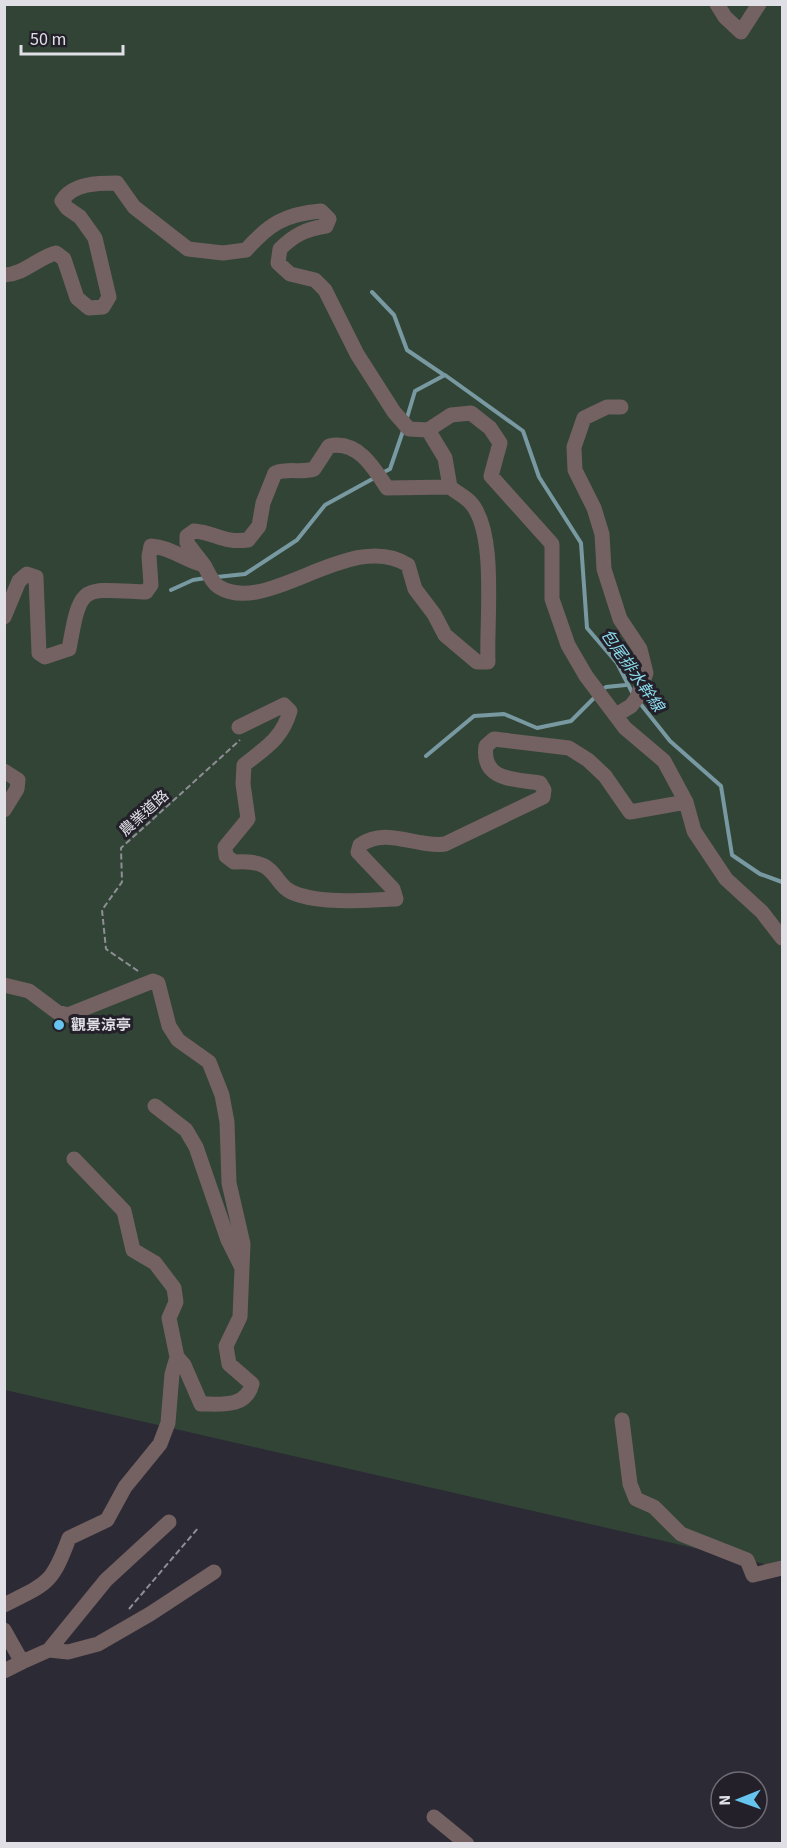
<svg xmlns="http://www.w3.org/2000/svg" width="787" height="1848" font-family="'Source Sans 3','Noto Sans TC',sans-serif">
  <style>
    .green { fill: #314436 }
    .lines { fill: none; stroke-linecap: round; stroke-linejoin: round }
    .stream { stroke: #7899a1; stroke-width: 4 }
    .path { stroke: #8f8e96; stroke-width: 2; stroke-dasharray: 6 3; stroke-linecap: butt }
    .minor { stroke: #746161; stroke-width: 15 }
    .poi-dot { fill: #66c4ef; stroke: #23202a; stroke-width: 2 }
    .labels { text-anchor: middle; stroke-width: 6; stroke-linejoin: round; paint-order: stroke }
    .street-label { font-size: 15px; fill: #e0dfe6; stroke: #23202a }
    .poi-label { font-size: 15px; font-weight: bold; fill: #e0dfe6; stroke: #23202a; text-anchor: start }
    .water-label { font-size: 16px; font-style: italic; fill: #8cdded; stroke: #23202a }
  </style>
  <rect width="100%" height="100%" fill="#2c2a34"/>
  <path class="green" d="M 5,5 L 782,5 L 782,1568 L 5,1390 Z"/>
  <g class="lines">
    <path class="stream" d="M 372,292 L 394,315 L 407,350 L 444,375
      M 406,421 L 415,391 L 445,375 L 523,431 L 539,477 L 581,543 L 587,628 L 617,663 L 633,694
      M 382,473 L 390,469 L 403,431
      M 217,577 L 245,574 L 297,540 L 325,505 L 376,477
      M 171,590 L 193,580 L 206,578
      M 601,691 L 606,687 L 626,685
      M 639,702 L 670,741 L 721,786 L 732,855 L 760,874 L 782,882
      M 426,756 L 474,716 L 504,714 L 537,728 L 571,721 L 596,696"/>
    <path class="path" d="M 138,971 L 106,949 L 102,910 L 122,882 L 121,848 L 240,740
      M 129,1609 L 199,1527"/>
    <path class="minor" d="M 717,4 L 725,17 L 741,32 L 759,4
      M 4,275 C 25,274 37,258 56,253 L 64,259 L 77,298 L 89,308 L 103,307 L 109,297 L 95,238 L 80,217 L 67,208 L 62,201 C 72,183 99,183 117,183 L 134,207 L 188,249 L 223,253 L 246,250 C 269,224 285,214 321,211 L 329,219 L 326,226 C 306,229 294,235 280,249 L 278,263 L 290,274 L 315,280 L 325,290 L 357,354 L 394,412 L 409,429 L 428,430 L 451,415 L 471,413 L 490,428 L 500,443 L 491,476 L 552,544 L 552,599 L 568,645 L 586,676 L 625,728 L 664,761 L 686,802 L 694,831 L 726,879 L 762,912 L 782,938
      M 204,565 C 208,572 212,583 219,587 C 268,617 351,528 408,565 L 415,589 L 434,614 L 445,635 L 477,662 L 488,662 C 486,622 498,529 469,501 C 464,496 456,492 450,487 L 445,458 L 428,430
      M 4,617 L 19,581 L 27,574 L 36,577 L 39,653 L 45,657 L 69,649 C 81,583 80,589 146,592 L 151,585 L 149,556 L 151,546 C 171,547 185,561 204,565 L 187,543 L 187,536 L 194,531 C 217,533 222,543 248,540 L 259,526 L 263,503 L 275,473 C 289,468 301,473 314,469 L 329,446 C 357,440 373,466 387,488 L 450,487
      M 616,715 L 631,706 L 637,698 L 646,673 L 640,649 L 620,619 L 604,569 L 602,534 L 594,508 L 575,470 L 574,447 L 584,418 L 607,407 L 621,407
      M 239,727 L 284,705 L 290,711 C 282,739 265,748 244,765 L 243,784 L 248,819 L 225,847 L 226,856 L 234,862 C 283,858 269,887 299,895 C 329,904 365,900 396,899 L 393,889 L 358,852 L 360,845 C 386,826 416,848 445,844 L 543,797 L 544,790 L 540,783 C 515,779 481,781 486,746 L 494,739 L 569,748 L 588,760 L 605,776 L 630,812 L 686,802
      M 4,771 L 18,780 L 17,789 L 4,810
      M 4,985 L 29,991 L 57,1012 L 68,1015 L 153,981 L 158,983 L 169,1026 L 178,1040 L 209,1062 L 222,1095 L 227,1122 L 229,1183 L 243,1244 L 240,1317 L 226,1346 L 229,1364 L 252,1384 C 246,1408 221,1404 201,1404 L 184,1365 L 177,1357 L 172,1374 L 168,1423 L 160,1444 L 125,1487 L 107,1520 L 69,1538 C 52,1584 48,1583 4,1605
      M 155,1106 L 186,1130 L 196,1147 L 228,1240 L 241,1266
      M 74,1159 L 124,1211 L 133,1250 L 155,1263 L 174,1288 L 176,1302 L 169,1318 L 177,1357
      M 622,1420 L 630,1484 L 636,1499 L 654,1507 L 681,1534 L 747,1560 L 753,1575 L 782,1568
      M 4,1630 L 22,1662 L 4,1671
      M 49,1650 L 106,1580 L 169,1522
      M 22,1662 L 49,1650 L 68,1652 L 98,1644 L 150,1614 L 214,1572
      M 434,1817 L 467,1844"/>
  </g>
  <circle class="poi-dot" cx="59" cy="1025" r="6"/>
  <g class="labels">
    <g class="street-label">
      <text transform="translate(144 813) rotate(-42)" y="5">農業道路</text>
    </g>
    <g class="poi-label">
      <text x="71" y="1030">觀景涼亭</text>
    </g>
    <g class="water-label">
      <text transform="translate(633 670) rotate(55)" y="6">包尾排水幹線</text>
    </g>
  </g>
  <rect width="787" height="1848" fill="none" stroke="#e0dfe6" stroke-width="12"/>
  <g transform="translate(739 1800) rotate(269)"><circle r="28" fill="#23202a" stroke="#6f6c75" stroke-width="1.5"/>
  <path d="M0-4.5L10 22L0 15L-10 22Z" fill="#66c4ef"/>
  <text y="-9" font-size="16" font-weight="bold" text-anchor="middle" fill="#e0dfe6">N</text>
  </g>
  <path d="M21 45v9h102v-9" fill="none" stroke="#e0dfe6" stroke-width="3"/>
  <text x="30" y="45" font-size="18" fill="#e0dfe6" stroke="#23202a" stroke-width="4.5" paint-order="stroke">50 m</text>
</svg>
